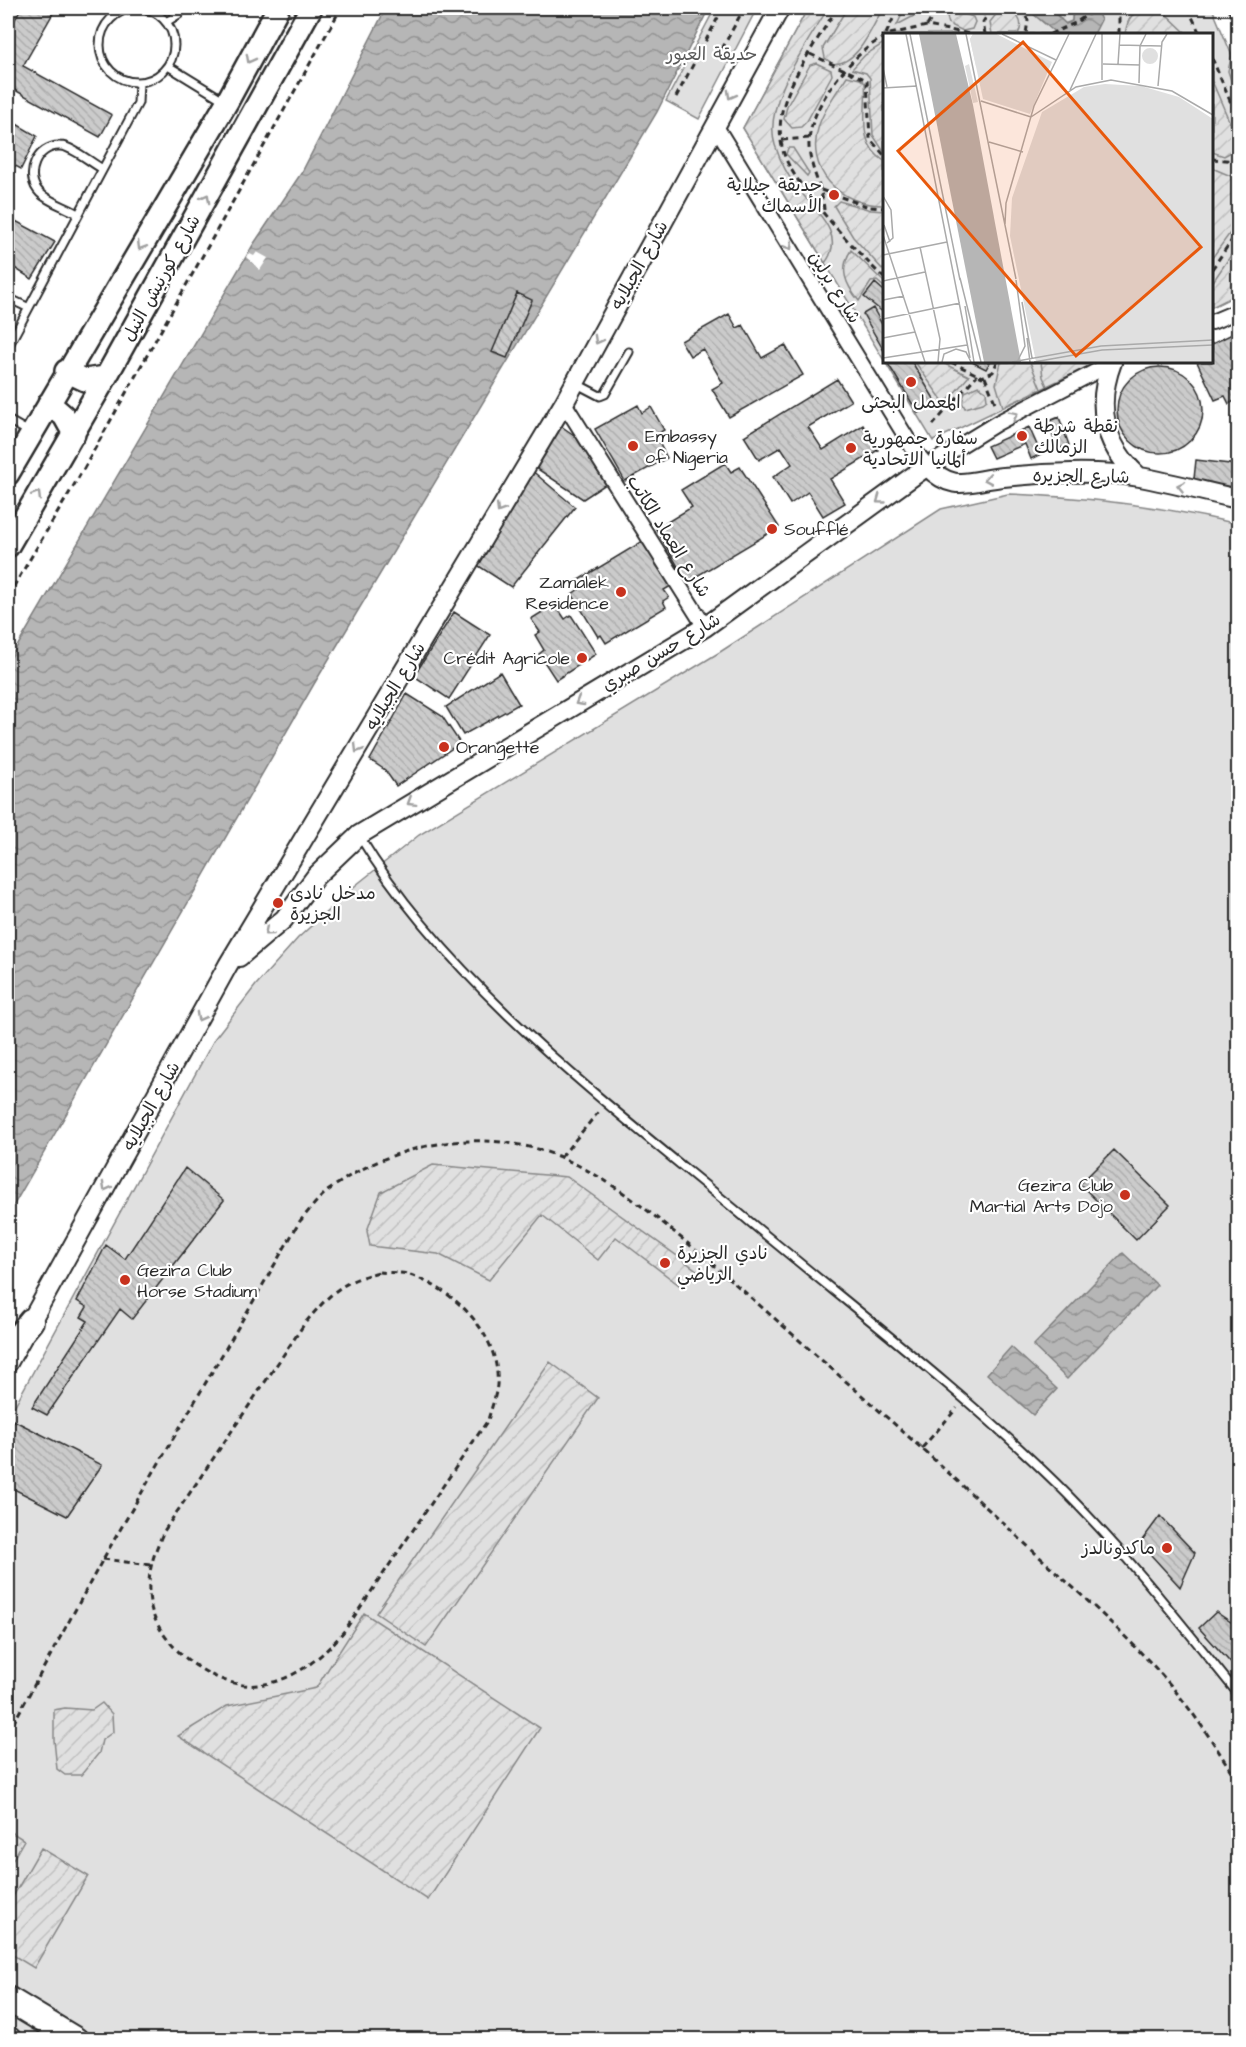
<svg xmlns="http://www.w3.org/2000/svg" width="1246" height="2047" font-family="'Architects Daughter','Playpen Sans Arabic',sans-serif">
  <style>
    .park { fill: #e0e0e0; stroke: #868686; stroke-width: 1.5 }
    .garden { fill: url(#garden-furrows); stroke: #868686; stroke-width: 1.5 }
    .water { fill: url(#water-waves); stroke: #7e7e7e; stroke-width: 1.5 }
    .pier { fill: #fff }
    .building { fill: url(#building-back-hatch); stroke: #2b2b2b; stroke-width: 1.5 }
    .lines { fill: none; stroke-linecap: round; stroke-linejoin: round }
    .lane-casing { stroke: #2b2b2b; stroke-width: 11 }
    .street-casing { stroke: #2b2b2b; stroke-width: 18 }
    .secondary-casing { stroke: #2b2b2b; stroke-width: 22 }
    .primary-casing { stroke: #2b2b2b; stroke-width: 26 }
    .highway-casing { stroke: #2b2b2b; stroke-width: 28 }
    .path { stroke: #2b2b2b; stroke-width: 3; stroke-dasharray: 6 4.5; stroke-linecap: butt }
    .lane { stroke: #fff; stroke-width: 7 }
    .street { stroke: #fff; stroke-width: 14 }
    .secondary { stroke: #fff; stroke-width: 18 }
    .primary { stroke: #fff; stroke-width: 21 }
    .highway { stroke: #fff; stroke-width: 24 }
    .oneway { stroke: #a0a0a0 }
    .poi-dot { fill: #c8321e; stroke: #fff; stroke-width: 2 }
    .labels { text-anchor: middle; stroke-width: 4.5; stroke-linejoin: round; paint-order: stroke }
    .park-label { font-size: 18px; fill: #585858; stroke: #fff }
    .poi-label { font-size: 18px; fill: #2b2b2b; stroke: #fff; text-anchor: start }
    .street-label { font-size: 18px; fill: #2b2b2b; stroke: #fff }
    .inset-road { fill: none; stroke: #aaa; stroke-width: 1.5 }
    .view { fill: #e8590c; fill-opacity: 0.15; stroke: #e8590c; stroke-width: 3 }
    .inset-edge { fill: none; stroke: #2b2b2b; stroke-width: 3 }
  </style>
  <defs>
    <pattern id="garden-furrows" width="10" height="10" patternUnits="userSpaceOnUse" patternTransform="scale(1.5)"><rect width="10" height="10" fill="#e0e0e0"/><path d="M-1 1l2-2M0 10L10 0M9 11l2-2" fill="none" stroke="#c0c0c0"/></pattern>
    <pattern id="water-waves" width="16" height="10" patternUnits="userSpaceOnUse" patternTransform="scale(1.5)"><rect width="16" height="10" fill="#b6b6b6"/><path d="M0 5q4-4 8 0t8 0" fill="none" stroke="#949494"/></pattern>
    <pattern id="building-back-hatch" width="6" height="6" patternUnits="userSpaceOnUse" patternTransform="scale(1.5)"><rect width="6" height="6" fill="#cbcbcb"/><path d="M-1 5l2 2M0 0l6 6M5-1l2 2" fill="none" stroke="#aeaeae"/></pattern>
  </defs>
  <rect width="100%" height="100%" fill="#fff"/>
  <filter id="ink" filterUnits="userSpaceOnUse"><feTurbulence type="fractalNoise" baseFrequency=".0167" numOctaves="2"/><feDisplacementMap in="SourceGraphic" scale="12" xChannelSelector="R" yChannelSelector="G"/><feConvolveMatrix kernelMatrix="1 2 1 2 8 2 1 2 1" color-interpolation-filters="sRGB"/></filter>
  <g filter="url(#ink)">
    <path class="park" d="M 715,8 L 757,8 L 699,119 L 666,101 Z
      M 808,8 L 1212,8 L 1238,70 L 1238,294 L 1212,307 L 1212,34 L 884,34 L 884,362 L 1098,362 L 933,441 L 743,128 Z
      M 1008,494 C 1086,497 1162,506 1238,524 L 1238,2039 L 8,2040 L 8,1418 L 215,1038 L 256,985 L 298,938 L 356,885 L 419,835 L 720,652 L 941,509 Z"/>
    <path class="garden" d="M 808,8 L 828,8 C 808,43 762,103 775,145 C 780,160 786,174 796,186 C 812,208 848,234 825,263 L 743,128 Z
      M 847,8 L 883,8 C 872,27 859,64 833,64 L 825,58 L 823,48 Z
      M 905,8 L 929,8 L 897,25 Z
      M 1049,8 L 1073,8 L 1072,21 L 1064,24 L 1056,12 Z
      M 954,10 L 973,17 L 975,22 L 972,29 L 963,31 L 949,24 L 947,17 Z
      M 1003,10 C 1017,11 1025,22 1018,34 L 992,34 L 990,22 L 998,12 Z
      M 1150,10 L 1166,14 L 1187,34 L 1125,34 C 1128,17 1132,10 1150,10 Z
      M 884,43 L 884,152 L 873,135 L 870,78 L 866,73 L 852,69 L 865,55 Z
      M 1232,54 L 1238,70 L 1238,102 L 1228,71 Z
      M 816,63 L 831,70 L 832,75 L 807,121 L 801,127 L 792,128 L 784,119 L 787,106 L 810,65 Z
      M 847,76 L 860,79 L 865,83 C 868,113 855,141 884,161 L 884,205 C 840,206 804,170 819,125 C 825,107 837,92 847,76 Z
      M 1212,81 L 1237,139 L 1235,150 L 1224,156 L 1212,152 Z
      M 788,148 L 793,148 L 809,173 L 807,176 L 786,154 Z
      M 1212,168 L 1238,179 L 1238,222 L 1212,258 Z
      M 839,201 L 871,210 L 884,211 L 884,271 L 853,237 L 834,206 Z
      M 1238,245 L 1238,294 L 1212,307 L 1212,283 Z
      M 851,250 L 884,282 L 884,287 L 877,281 L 871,282 L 859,301 C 845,284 839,269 851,250 Z
      M 915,362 L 941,362 L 969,376 L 945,404 Z
      M 1001,362 L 1030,362 L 1041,389 L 1003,407 L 996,384 Z
      M 1041,362 L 1098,362 L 1047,386 L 1043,377 Z
      M 978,386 L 986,391 L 987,400 L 983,403 L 965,408 L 962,402 L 965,392 Z
      M 433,1165 L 567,1177 L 698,1271 L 683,1288 L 616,1237 L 598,1260 L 542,1215 L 489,1280 L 438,1254 L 370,1246 L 367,1231 L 381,1192 Z
      M 550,1362 L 598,1398 L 426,1647 L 376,1613 Z
      M 364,1613 L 540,1728 L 428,1900 L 178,1736 L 227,1706 L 316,1688 Z
      M 102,1703 L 112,1714 L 113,1732 L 102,1740 L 99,1753 L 81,1775 L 65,1775 L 57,1769 L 54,1740 L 54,1710 L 65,1708 L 92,1710 Z
      M 8,1830 L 24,1840 L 8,1868 Z
      M 41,1848 L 88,1876 L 34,1968 L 8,1952 L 8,1905 Z"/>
    <path class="water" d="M 386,8 L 709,8 L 657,112 L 314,684 L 8,1215 L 8,662 L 253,245 L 302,172 Z
      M 1026,8 L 1049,8 L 1066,24 L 1072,21 L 1073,8 L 1095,8 L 1101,20 L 1094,34 L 1057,34 Z
      M 1123,1253 L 1157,1285 L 1067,1379 L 1033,1346 Z
      M 1011,1347 L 1057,1389 L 1033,1415 L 987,1374 Z
      M 1231,1537 L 1238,1537 L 1238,1600 L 1235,1601 Z"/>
    <path class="pier" d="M 257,252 L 268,258 L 260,270 L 246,257 L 248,253 L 254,256 Z"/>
    <path class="building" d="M 21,8 L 56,8 L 23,66 L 112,115 L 100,137 L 13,89 L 8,99 L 8,33 Z
      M 156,8 L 170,8 L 167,13 Z
      M 8,119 L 37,136 L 21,169 L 8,162 Z
      M 8,217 L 55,242 L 32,279 L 8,264 Z
      M 875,283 L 884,291 L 884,313 L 864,297 Z
      M 517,293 L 532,300 L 507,358 L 492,352 Z
      M 873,308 L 884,328 L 884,351 L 863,314 Z
      M 729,314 L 737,328 L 743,325 L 762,358 L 785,345 L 803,375 L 729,417 L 712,389 L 723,383 L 703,349 L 690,356 L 681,341 Z
      M 1234,333 L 1238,342 L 1238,399 L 1229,404 L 1225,396 L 1215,400 L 1197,362 L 1212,362 L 1212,344 Z
      M 887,362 L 912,362 L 936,402 L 918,413 Z
      M 972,362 L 990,362 L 986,369 Z
      M1117 410a43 43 0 1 1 86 0a43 43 0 1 1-86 0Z
      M 837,379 L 851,401 L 808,427 L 823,450 L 863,425 L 878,450 L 830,479 L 845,503 L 823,516 L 808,492 L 790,504 L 773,477 L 792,464 L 781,447 L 759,460 L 744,436 Z
      M 638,405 L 642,413 L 651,407 L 664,430 L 655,435 L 667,458 L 625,481 L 595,429 Z
      M 1059,417 L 1069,445 L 1058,449 L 1047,422 Z
      M 561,426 L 584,442 L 609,482 L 583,499 L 536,468 Z
      M 1029,427 L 1041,454 L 1031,459 L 1025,444 L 993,458 L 987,446 Z
      M 1196,460 L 1238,465 L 1236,493 L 1193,488 Z
      M 725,463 L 731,472 L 740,467 L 779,527 L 687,582 L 656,529 L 692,507 L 681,490 Z
      M 530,469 L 575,507 L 511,587 L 471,561 Z
      M 643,541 L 671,586 L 664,590 L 669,597 L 663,601 L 666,607 L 606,643 L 601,635 L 598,637 L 572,594 L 579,589 L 575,582 Z
      M 555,604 L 565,619 L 571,615 L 596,654 L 556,680 L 539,654 L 544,650 L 535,635 L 540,632 L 531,619 Z
      M 454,612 L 490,635 L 449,699 L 414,676 Z
      M 500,672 L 519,704 L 463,735 L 446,707 Z
      M 407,694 L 442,716 L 460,743 L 396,786 L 385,770 L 370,760 Z
      M 1114,1150 L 1170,1205 L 1136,1240 L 1080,1184 Z
      M 185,1168 L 224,1200 L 132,1319 L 120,1309 L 47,1415 L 32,1407 L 88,1321 L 81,1317 L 87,1307 L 77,1301 L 106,1245 L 125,1259 Z
      M 13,1420 L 102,1465 L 67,1516 L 8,1486 L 8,1433 Z
      M 1160,1516 L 1195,1553 L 1180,1587 L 1140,1543 Z
      M 1216,1612 L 1238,1627 L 1238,1671 L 1199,1628 Z"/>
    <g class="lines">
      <defs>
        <path id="lane" d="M100 45a37 37 0 1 1 74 0a37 37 0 1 1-74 0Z
          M 166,22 L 179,14 L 183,8
          M 168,66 L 225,101
          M 76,213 C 66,207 49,202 40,193 C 23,176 37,145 60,146 C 72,146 90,162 101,168
          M 8,298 L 27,307
          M 8,347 L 138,103 L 139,82
          M 577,384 L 600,396 L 605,394 L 629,352
          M 8,420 L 29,432
          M 360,837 C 451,988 616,1110 750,1222 C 853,1308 961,1390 1056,1483 C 1123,1549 1180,1622 1238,1694"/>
        <path id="street" d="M 1236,8 L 1238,13
          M 715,125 L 914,450 L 927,466 L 997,423 L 1114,362
          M 1212,322 L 1238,311
          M 564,403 L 705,627"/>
        <path id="secondary" d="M 1112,362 C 1095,407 1104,445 1139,477
          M 239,957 L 284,919 L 316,876 L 359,835 L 705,627 L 927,466 C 954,494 970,480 1003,477 C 1047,473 1096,470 1140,477 C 1173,483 1206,492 1238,499
          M 8,1363 L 228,965 L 564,403 L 780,8"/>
        <path id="primary" d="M 66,371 L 85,380 L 106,377
          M 49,403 L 64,416 L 74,434
          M 8,474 L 227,102 L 278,8
          M 8,546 L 106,377 L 311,8"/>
        <path id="highway" d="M 8,1349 L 31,1321
          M 8,1999 L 76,2040
          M 8,2039 L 9,2040"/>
      </defs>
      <use href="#lane" class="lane-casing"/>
      <use href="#street" class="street-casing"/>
      <use href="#secondary" class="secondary-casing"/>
      <use href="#primary" class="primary-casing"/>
      <use href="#highway" class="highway-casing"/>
      <path class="path" d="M 837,8 C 819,38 795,70 784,104 C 779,119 779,139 784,154 C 794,186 859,254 884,278
        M 975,8 L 985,15
        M 1020,8 L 1028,20 L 1026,34
        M 1188,8 L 1200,34
        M 927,26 L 938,8
        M 886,34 L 898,8
        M 890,34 L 927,26 L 970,34
        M 985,34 L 983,22 L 992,8
        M 1050,34 L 1075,23 L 1097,8
        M 1119,34 L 1119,8
        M 722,49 L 744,8
        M 810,54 L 867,80 L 870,139 L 884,155
        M 1212,58 L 1238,120
        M 676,97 L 723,8
        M 782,140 L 809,138
        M 1212,159 L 1238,161
        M 821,190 L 869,207 L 884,208
        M 824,210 C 823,188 810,169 809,147 C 807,108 851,54 884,37
        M 1212,269 L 1238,231
        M 951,362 L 982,377 L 993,372 L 997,362
        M 985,377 L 996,405
        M 933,425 L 977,375
        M 8,596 L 83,470 L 341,8
        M 561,1157 L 600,1110
        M 379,1272 C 388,1273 399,1272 407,1274 C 453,1288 501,1334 497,1385 C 496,1396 491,1409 488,1420 L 345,1630 C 323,1657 294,1681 258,1685 C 215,1690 156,1645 150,1602 C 146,1575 153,1555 164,1531 L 305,1323 C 331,1293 340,1282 379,1272 Z
        M 922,1448 L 957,1408
        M 103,1559 L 150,1565
        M 8,1733 L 103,1559 L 300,1221 C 309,1211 318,1198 329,1190 C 382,1150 455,1132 520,1145 C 591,1158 656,1217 710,1262 C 752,1298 793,1335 834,1371 C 902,1430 968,1490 1033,1551 C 1077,1591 1121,1630 1161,1674 C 1190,1707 1216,1745 1238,1783"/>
      <use href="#lane" class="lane"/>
      <use href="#street" class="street"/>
      <use href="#secondary" class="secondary"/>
      <use href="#primary" class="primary"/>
      <use href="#highway" class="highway"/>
    </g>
    <defs><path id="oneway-chevron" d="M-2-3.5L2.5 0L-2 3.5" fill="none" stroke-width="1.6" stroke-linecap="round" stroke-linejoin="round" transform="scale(1.5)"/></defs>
    <g class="oneway">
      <use href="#oneway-chevron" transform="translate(250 59) rotate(118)"/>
      <use href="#oneway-chevron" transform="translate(731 95) rotate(119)"/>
      <use href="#oneway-chevron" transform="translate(206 198) rotate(-61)"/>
      <use href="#oneway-chevron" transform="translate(141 246) rotate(121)"/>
      <use href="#oneway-chevron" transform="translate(789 246) rotate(58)"/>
      <use href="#oneway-chevron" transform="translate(598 340) rotate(119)"/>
      <use href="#oneway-chevron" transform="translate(1014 415) rotate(-26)"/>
      <use href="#oneway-chevron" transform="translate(988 479) rotate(170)"/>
      <use href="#oneway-chevron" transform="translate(1181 486) rotate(-168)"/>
      <use href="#oneway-chevron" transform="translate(37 495) rotate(-59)"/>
      <use href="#oneway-chevron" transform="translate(880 500) rotate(144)"/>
      <use href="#oneway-chevron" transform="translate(500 509) rotate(121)"/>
      <use href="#oneway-chevron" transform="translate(579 702) rotate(149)"/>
      <use href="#oneway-chevron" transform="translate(358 749) rotate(121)"/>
      <use href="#oneway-chevron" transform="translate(411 802) rotate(148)"/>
      <use href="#oneway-chevron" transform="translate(268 932) rotate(140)"/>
      <use href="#oneway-chevron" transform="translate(200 1017) rotate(119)"/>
      <use href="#oneway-chevron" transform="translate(106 1187) rotate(119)"/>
    </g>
  </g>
  <g class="poi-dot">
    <circle cx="834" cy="195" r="6"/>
    <circle cx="911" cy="382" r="6"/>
    <circle cx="1022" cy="436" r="6"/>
    <circle cx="633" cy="446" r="6"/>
    <circle cx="851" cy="448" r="6"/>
    <circle cx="772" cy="529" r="6"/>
    <circle cx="621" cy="592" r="6"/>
    <circle cx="582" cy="658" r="6"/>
    <circle cx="444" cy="747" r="6"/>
    <circle cx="278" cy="903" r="6"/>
    <circle cx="1125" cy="1195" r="6"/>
    <circle cx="665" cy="1263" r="6"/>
    <circle cx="125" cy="1280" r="6"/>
    <circle cx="1167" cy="1548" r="6"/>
  </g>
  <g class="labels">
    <g class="park-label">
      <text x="712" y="60">حديقة العبور</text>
    </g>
    <g class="poi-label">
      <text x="822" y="191" text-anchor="end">حديقة جيلاية<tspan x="822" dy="21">الأسماك</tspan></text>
      <text x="911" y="408" text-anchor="middle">المعمل البحثى</text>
      <text x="1034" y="432">نقطة شرطة<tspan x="1034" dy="21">الزمالك</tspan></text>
      <text x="645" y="442">Embassy<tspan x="645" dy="21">of Nigeria</tspan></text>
      <text x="863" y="444">سفارة جمهورية<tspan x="863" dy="21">ألمانيا الاتحادية</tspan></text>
      <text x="784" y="535">Soufflé</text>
      <text x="609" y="588" text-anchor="end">Zamalek<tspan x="609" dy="21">Residence</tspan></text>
      <text x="570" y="664" text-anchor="end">Crédit Agricole</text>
      <text x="456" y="753">Orangette</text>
      <text x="290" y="899">مدخل نادى<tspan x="290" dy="21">الجزيرة</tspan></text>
      <text x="1113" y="1191" text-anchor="end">Gezira Club<tspan x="1113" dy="21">Martial Arts Dojo</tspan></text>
      <text x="677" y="1259">نادي الجزيرة<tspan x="677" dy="21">الرياضي</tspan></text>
      <text x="137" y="1276">Gezira Club<tspan x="137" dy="21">Horse Stadium</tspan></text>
      <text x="1155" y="1554" text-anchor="end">ماكدونالدز</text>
    </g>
    <g class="street-label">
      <text transform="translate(639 265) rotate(-61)" y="6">شارع الجبلايه</text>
      <text transform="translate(161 278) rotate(-61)" y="6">شارع كورنيش النيل</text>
      <text transform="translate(835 287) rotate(58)" y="6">شارع برلين</text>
      <text transform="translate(1081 476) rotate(1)" y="6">شارع الجزيره</text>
      <text transform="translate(669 536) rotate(58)" y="6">شارع العماد الكاتب</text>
      <text transform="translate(661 652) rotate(-31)" y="6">شارع حسن صبري</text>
      <text transform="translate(395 686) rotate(-59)" y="6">شارع الجبلايه</text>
      <text transform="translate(151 1106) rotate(-61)" y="6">شارع الجبلايه</text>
    </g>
  </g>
  <g transform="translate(883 33)">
    <rect width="330" height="330" fill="#fff"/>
    <path d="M 90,1 L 113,1 L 169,29 L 147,81 L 100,66 L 87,6 ZM 86,31 L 95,69 L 90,70 L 82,33 ZM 222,51 L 258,53 L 296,64 L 330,86 L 330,329 L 153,329 L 127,203 L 129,165 L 159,79 L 201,54 Z" fill="#e0e0e0"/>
    <path d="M 90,1 L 113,1 L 133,11 L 99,2 L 93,12 L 93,33 L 87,6 ZM259 23a8 8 0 1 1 16 0a8 8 0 1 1-16 0ZM 114,35 L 128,43 L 119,47 L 122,55 L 115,56 L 109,50 L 112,55 L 116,57 L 129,56 L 131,59 L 133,56 L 147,54 L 144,63 L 134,58 L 143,65 L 124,68 L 109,61 L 106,48 ZM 301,165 L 330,165 L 330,172 L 301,173 ZM 195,184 L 184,188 L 184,192 L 175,192 L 175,203 L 159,209 L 160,197 L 174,186 ZM 189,206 L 197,206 L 201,246 L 219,244 L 223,271 L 184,276 L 193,259 Z" fill="#e0e0e0"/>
    <path d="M 36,1 L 73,1 L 90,72 L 138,329 L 101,329 Z" fill="#b6b6b6"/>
    <path class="inset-road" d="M 23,1 L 87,325M 27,1 L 77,247M 83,1 L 133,246M 119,1 L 173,27M 219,1 L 219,47M 236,12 L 278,13M 220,31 L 257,32M 235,31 L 237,1M 0,35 L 4,54M 256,50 L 257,13 L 263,1M 275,53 L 279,9 L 284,1M 0,55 L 34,53M 187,57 L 213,1M 98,68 L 148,84M 148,84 L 193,54 L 228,47 L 289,58 L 330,82M 106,109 L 140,119M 0,163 L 8,177 L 10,205 L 4,210M 122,191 L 123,170 L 151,73 L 186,1M 1,192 L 7,209M 0,202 L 42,329M 37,214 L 57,306 L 55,329M 0,222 L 64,209M 77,245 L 98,329M 133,247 L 142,313 L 135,327M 0,248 L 42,239M 0,267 L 21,263M 139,269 L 149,325M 82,273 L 91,329M 0,286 L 77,270M 0,305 L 32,299M 144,305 L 147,329M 0,325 L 84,312M 59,329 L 61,321 L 73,316 L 83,319 L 88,329M 129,329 L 218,313 L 330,307M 151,329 L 219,317 L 330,312"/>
    <path class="view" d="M 140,9 L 318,214 L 193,323 L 15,118 Z"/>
    <rect width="330" height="330" class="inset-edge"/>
  </g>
  <rect width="1246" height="2047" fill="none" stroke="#fff" stroke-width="30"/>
  <rect x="15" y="15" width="1216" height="2017" fill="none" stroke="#2b2b2b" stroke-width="2" filter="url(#ink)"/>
</svg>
